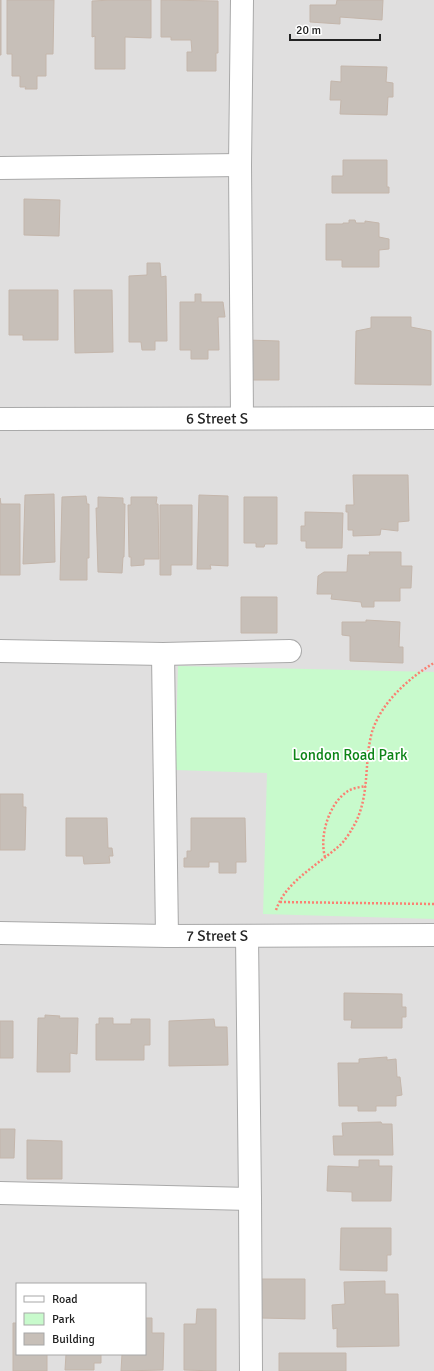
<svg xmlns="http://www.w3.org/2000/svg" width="434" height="1371" font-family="Signika,sans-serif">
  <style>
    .residential { fill: #e0dfdf; fill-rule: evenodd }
    .park { fill: #c8facc }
    .building { fill: #c7bfb8; stroke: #c4b6ab }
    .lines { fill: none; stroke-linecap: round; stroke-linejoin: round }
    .minor-casing { stroke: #a9a9a9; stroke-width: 24 }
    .path { stroke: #fa8072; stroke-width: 2.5; stroke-dasharray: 2 2; stroke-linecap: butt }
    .minor { stroke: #fff; stroke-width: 22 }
    .labels { text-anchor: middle; stroke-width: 3.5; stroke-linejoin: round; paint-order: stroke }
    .street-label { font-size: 15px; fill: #222; stroke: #fff }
    .park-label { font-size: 15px; fill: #0c8416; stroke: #fff }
  </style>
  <rect width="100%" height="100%" fill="#f2efe9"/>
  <path class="residential" d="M 0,0 L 434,0 L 434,1371 L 0,1371 ZM 17,1284 L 145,1284 L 145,1354 L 17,1354 Z"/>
  <path class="park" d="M 178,666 L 434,672 L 434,919 L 263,914 L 267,773 L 175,770 Z"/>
  <path class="building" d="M 0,0 L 1,0 L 1,55 L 0,55 Z
    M 7,0 L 54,0 L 53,54 L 46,54 L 46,76 L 37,76 L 37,89 L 25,89 L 26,87 L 20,87 L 20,76 L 12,76 L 12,54 L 7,54 Z
    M 112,0 L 151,0 L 151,38 L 125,37 L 125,69 L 95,69 L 95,36 L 92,37 L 92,1 Z
    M 161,0 L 218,1 L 218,53 L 216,53 L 216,71 L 187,71 L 187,52 L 192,52 L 191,40 L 171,40 L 171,37 L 161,37 Z
    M 337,0 L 383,0 L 382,20 L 340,17 L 340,24 L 310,22 L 310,5 L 336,5 Z
    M 341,66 L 387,67 L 386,82 L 393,83 L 393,97 L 388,97 L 387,115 L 340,114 L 341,100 L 330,100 L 331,81 L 341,82 Z
    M 343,160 L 387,160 L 387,187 L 389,187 L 389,193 L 332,193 L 332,176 L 343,176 Z
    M 24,199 L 60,200 L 59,236 L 24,235 Z
    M 349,220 L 355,220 L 356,223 L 365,223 L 365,221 L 379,223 L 379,237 L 389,239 L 389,249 L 379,250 L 379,267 L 342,267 L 342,260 L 326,260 L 326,224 L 343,224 L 343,223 L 349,223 Z
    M 147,263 L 160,263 L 161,277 L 166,276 L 167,341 L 155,341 L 155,350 L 142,350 L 141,342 L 129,342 L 129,276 L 147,275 Z
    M 9,290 L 58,290 L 58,340 L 23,340 L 23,335 L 9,335 Z
    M 74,290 L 112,290 L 113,352 L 75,353 Z
    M 195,294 L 201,294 L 201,302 L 223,302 L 225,317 L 218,317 L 219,350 L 208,350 L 208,359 L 191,359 L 191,350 L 180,350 L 180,302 L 195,302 Z
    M 371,317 L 411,317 L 411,327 L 431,331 L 431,385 L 355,384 L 356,331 L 371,328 Z
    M 247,340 L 279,341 L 279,380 L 247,380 Z
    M 353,475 L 408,475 L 409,521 L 398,522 L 398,531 L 381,529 L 380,535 L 353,536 L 353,530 L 348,530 L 348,512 L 346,512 L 346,505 L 354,505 Z
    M 54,494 L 55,562 L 23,564 L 25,495 Z
    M 199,495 L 228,496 L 228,566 L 210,565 L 211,569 L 197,569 Z
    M 86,496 L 87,504 L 89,504 L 89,558 L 87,558 L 87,580 L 60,580 L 62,497 Z
    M 98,497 L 123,498 L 123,504 L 125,504 L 124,557 L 123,557 L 122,573 L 98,572 L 96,508 L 98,508 Z
    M 131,497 L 157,497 L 156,504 L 158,504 L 159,559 L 144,559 L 144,565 L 131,566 L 131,557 L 129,557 L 128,505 L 131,505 Z
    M 244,497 L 277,497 L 277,544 L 265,544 L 264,547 L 256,547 L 256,543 L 244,543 Z
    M 0,498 L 1,504 L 20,504 L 20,575 L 0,575 Z
    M 160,505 L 192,505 L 192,565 L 171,565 L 171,575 L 160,575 Z
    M 305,512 L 343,513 L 342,548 L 306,548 L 306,541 L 301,541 L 301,526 L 305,526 Z
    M 369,552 L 401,552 L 401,566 L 412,566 L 411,588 L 400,588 L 400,601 L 374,601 L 374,607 L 362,607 L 361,602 L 331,599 L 332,594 L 317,594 L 318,576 L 324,572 L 347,572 L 348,555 L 370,555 Z
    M 241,597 L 277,597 L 277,633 L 241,633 Z
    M 366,620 L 400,622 L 399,647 L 403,647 L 403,663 L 350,661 L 350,636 L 342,635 L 342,622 L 366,622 Z
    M 0,794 L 23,794 L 23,807 L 26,807 L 25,850 L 0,850 Z
    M 66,818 L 107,818 L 108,848 L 112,848 L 113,856 L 109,856 L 110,863 L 84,864 L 83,856 L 66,856 Z
    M 191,818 L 245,818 L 246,862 L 236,862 L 236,873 L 219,873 L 219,862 L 209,862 L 209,867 L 184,867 L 184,858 L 187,858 L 187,851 L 191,851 Z
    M 344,993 L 402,994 L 402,1007 L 406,1007 L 406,1017 L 402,1017 L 402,1028 L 351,1028 L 352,1020 L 344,1020 Z
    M 45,1015 L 60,1016 L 59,1018 L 78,1018 L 77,1054 L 70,1053 L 70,1072 L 37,1072 L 38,1018 L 45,1018 Z
    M 99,1018 L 113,1018 L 113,1024 L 131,1024 L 131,1019 L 150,1019 L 150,1045 L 144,1045 L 144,1060 L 96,1060 L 96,1024 L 99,1024 Z
    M 214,1019 L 215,1027 L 227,1027 L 228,1065 L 169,1066 L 169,1021 Z
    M 0,1021 L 13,1021 L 13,1058 L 0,1058 Z
    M 387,1057 L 387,1060 L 396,1059 L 397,1077 L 400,1077 L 402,1095 L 396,1096 L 396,1106 L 376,1106 L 376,1111 L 358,1111 L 358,1106 L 339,1106 L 338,1063 L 359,1063 L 359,1059 Z
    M 381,1122 L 382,1124 L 392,1124 L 393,1155 L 334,1155 L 333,1136 L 343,1136 L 342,1123 Z
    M 0,1129 L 15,1129 L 14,1158 L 0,1158 Z
    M 27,1140 L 62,1141 L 62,1179 L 27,1179 Z
    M 359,1160 L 379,1160 L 379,1166 L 392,1166 L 391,1201 L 352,1201 L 352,1192 L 327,1191 L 328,1166 L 359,1167 Z
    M 341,1228 L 391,1228 L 391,1255 L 387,1255 L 387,1271 L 340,1270 Z
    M 261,1279 L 305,1279 L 305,1319 L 261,1318 Z
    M 385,1281 L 385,1294 L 398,1294 L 399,1346 L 337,1347 L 337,1328 L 333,1329 L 332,1305 L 345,1304 L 344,1282 Z
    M 197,1309 L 216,1309 L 216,1371 L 184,1370 L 184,1324 L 196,1324 Z
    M 145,1318 L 152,1318 L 152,1333 L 164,1333 L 163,1370 L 121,1371 L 122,1354 L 145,1354 Z
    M 13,1323 L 17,1323 L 17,1354 L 47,1354 L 47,1371 L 13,1371 Z
    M 279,1353 L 346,1353 L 346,1371 L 279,1371 Z
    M 66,1354 L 101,1354 L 101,1363 L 94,1363 L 94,1370 L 65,1370 Z"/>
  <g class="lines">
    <defs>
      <g id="minor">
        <path d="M 0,168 L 240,165"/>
        <path d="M 242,417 L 240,165 L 242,0"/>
        <path id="s1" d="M 0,419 L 434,418"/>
        <path d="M 0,651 L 163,654 L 290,651"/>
        <path d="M 163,654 L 167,936"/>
        <path id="s2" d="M 0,933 L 167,936 L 434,935"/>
        <path d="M 247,936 L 250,1199 L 251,1371"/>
        <path d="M 0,1193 L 250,1199"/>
      </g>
    </defs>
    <use href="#minor" class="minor-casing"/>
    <path class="path" d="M 325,857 C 319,836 329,803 348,791 C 353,788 360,787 366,786
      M 280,902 L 434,904
      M 276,910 C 286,881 318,865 339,846 C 344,842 349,834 352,829 C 368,803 365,775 369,746 C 370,741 371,734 373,729 C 383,701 410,677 434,663"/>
    <use href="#minor" class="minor"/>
  </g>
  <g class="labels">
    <g class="street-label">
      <text dy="5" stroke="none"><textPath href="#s1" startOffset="217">6 Street S</textPath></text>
      <text dy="5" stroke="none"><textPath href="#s2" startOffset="217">7 Street S</textPath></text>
    </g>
    <g class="park-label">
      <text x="350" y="760">London Road Park</text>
    </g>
  </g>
  <rect x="16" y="1283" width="130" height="72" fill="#ffffff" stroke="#a7a7a7"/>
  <rect x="24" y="1296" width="20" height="6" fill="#ffffff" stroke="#a7a7a7"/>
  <text x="52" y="1303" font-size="12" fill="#222222">Road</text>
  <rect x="24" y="1313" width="20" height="12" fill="#c8facc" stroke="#a7a7a7"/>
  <text x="52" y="1323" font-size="12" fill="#222222">Park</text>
  <rect x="24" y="1333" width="20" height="12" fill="#c7bfb8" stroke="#a7a7a7"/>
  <text x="52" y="1343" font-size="12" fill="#222222">Building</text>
  <path d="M290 34v6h90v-6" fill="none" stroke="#222222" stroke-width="2"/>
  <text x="296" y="34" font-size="12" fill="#222222" stroke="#ffffff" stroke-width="3" paint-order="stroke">20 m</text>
</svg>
